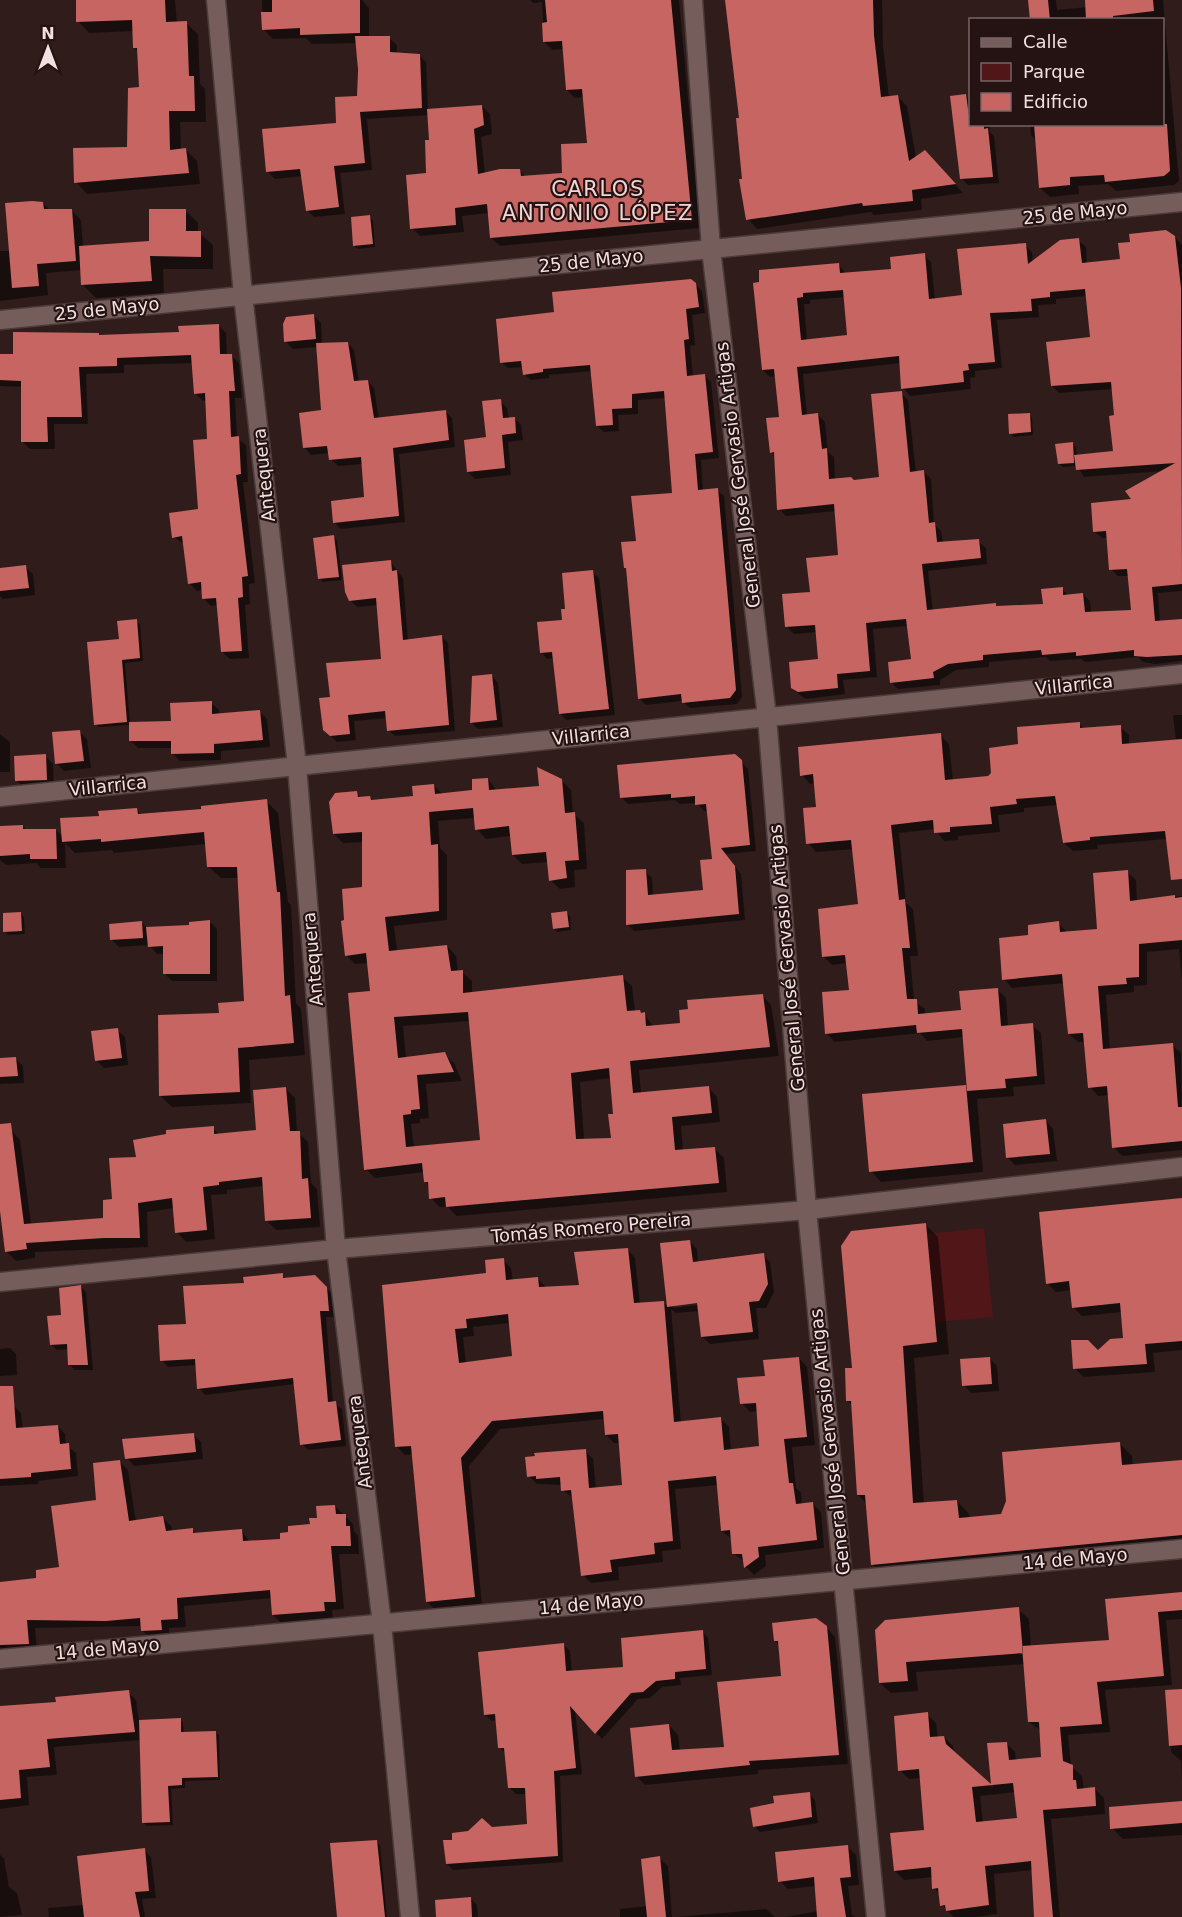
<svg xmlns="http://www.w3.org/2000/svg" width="1182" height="1917" font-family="'DejaVu Sans',sans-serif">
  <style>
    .green { fill: #511618 }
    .shadow { fill: #0007; fill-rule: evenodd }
    .building { fill: #c76563; fill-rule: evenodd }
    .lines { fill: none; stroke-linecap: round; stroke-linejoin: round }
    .minor-casing { stroke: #4b3b3a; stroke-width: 21 }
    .minor { stroke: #755d5b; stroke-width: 18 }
    .labels { text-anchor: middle; stroke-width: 4.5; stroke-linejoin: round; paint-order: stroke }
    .street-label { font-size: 18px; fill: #f0e1e0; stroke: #251212 }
    .quarter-label { font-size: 21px; letter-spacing: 1.5px; fill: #f1d5d3; stroke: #251212 }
  </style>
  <rect width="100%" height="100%" fill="#301c1b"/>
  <path class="green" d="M 984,1228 L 993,1317 L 936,1322 L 927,1234 Z"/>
  <path class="shadow" d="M 68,0 L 175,0 L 177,23 L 186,23 L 198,34 L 200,84 L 205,89 L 206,122 L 180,122 L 181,150 L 186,150 L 197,161 L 200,184 L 87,194 L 76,182 L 128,148 L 141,89 L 139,52 L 134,47 L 134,31 L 89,33 L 78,21 L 77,0 Z
    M 262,0 L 362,0 L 369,8 L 369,38 L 389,38 L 397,45 L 397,54 L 419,55 L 426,62 L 428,110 L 482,106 L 490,114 L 492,134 L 481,137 L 485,174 L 520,171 L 526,177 L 564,175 L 588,144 L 584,97 L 575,98 L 567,90 L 564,49 L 553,50 L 544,42 L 542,2 L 533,3 L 530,0 L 679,0 L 700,228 L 500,246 L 491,238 L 489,213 L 462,216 L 464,232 L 420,236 L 412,228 L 428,174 L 430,141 L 429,115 L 367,119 L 372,170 L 340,173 L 345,214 L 314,217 L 307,210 L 303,176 L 275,179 L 268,172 L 338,124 L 358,98 L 357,43 L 312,44 L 306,38 L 273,39 L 263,29 Z
    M 727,0 L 882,0 L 883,46 L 889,98 L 897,96 L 907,106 L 916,158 L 934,161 L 963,193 L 921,199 L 922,210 L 874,215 L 871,212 L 757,229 L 748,219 L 740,119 Z
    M 1030,0 L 1056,0 L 1057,10 L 1087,7 L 1101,0 L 1163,0 L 1179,181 L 1174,185 L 1116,191 L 1108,184 L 1078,186 L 1079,194 L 1050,197 L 1040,188 L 1037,141 L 1031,135 L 1030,124 L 1162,124 L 1162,20 L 1032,20 Z
    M 966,96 L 970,100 L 970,124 L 989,124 L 990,132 L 994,136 L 999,183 L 968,185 L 962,179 Z
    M 43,203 L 50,210 L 71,210 L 81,220 L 83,247 L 151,243 L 185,210 L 198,223 L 198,232 L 213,245 L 213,269 L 163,269 L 164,293 L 96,298 L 83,285 L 82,270 L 46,273 L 48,295 L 0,301 L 0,251 L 11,251 Z
    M 369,217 L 373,220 L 375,247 L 358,249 L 354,246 Z
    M 1175,237 L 1182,245 L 1182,591 L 1158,593 L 1160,622 L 1182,621 L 1182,661 L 1155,664 L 1143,662 L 1138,657 L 1085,662 L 1081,659 L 1050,661 L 1046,657 L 989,662 L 989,667 L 956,670 L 940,680 L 940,685 L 898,689 L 891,682 L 913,661 L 908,626 L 873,629 L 877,677 L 843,680 L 845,694 L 806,699 L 800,695 L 792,687 L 819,661 L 817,632 L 794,634 L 787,627 L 839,556 L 836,511 L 786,516 L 779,509 L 776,456 L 771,452 L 780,418 L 776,376 L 770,377 L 763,370 L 755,284 L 839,265 L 846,274 L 893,271 L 924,255 L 931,262 L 935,300 L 963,297 L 1025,245 L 1032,252 L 1033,262 L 1078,240 L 1086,247 L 1087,264 L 1122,261 ZM 1087,296 L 1092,339 L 1052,386 L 1059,393 L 1113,389 L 1116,417 L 1114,453 L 1077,457 L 1076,447 L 1073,444 L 1059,464 L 1063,467 L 1077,466 L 1084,477 L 1164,471 L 1134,500 L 1094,531 L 1102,538 L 1108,538 L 1111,569 L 1118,576 L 1129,576 L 1132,611 L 1091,613 L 1090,601 L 1083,594 L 1069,596 L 1062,589 L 1045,605 L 998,608 L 995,605 L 933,611 L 928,571 L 987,564 L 986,548 L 978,541 L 943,543 L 941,531 L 934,524 L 931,479 L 924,472 L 916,473 L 908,400 L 901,393 L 881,478 L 854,482 L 835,480 L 834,457 L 828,452 L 825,422 L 818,415 L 807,416 L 803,374 L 901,363 L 903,388 L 910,396 L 971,389 L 970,378 L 975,377 L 975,371 L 1002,368 L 997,320 L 1039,317 L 1038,305 L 1056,304 L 1056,299 ZM 845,297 L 848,337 L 807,341 L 804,304 L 810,304 L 810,300 Z
    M 695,284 L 702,291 L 705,313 L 692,315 L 695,345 L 690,346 L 693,377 L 705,376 L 711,382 L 719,458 L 701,460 L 703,491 L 717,490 L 724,496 L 742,697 L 737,704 L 690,708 L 682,701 L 646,705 L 639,698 L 628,570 L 625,567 L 638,542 L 674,494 L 666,398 L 638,400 L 638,414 L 618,415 L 619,431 L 604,432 L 597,426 L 592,371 L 549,375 L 549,378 L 531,380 L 524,374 L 524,367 L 508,368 L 501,362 L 555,314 Z
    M 313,315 L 321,323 L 322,344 L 348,343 L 354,350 L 359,382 L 368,381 L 374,388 L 379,419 L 446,412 L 452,418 L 455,447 L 399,454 L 405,522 L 341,529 L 334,522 L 366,498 L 363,464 L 338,466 L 331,459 L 330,453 L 311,455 L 305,448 L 322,412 L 318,347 L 293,349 L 286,342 Z
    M 218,325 L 226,333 L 227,355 L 231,355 L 239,363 L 242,398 L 235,398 L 237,438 L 246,445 L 248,482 L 243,482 L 255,583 L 249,584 L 250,604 L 245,605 L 249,658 L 230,659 L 222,652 L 218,605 L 211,606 L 203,598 L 203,590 L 197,591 L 190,584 L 184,544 L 174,537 L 200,510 L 209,440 L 207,400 L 203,401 L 195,393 L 193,363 L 124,365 L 124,373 L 86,374 L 88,424 L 54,424 L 55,449 L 30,449 L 23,442 L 23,387 L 0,386 L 0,355 L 15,355 L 100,336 L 180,333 Z
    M 500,401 L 507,408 L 509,419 L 514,418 L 521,425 L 523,440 L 508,442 L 511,475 L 475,479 L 468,472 L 487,438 Z
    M 1029,414 L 1032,418 L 1033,435 L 1014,437 L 1011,433 Z
    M 334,537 L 337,540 L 342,580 L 323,582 L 320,579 Z
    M 390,561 L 403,578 L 408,641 L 442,637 L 448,643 L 455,731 L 395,736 L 388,730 L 387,718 L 354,721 L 356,740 L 337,742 L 324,730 L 331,699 L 382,660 L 378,605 L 357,607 L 350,600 Z
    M 25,567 L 33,574 L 35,595 L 3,599 L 0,596 L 0,569 Z
    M 592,572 L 599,578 L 615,715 L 566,720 L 560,713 L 554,658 L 547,659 L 541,652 L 564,622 L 567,610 Z
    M 136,621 L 140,624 L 143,661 L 125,663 L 130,723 L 172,722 L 211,703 L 219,710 L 219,715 L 260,712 L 267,719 L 270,747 L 221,751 L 221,760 L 180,761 L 173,754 L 173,748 L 138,748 L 131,741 L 130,725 L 99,727 L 95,724 L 120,640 Z
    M 492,676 L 498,683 L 503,727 L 478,729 L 471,722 Z
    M 1173,715 L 1182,715 L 1182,864 L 1167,839 L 1097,845 L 1098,849 L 1073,851 L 1064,843 L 1058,805 L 1024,808 L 1024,812 L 998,815 L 1000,832 L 958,836 L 958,840 L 944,841 L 935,829 L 899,833 L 906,903 L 913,909 L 918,956 L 910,956 L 914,1001 L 925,1009 L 925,1015 L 962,1012 L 998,990 L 1006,998 L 1008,1027 L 1032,1025 L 1041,1033 L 1045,1084 L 1013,1087 L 1014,1096 L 977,1099 L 983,1172 L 881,1182 L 871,1171 L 966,1086 L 969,1089 L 964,1037 L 927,1041 L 920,1033 L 835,1042 L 826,1033 L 850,991 L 847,963 L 832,965 L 823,956 L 860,906 L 854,849 L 816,852 L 808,843 L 818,808 L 815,783 L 810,784 L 802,775 L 940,735 L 949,744 L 953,781 L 988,778 L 1020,746 L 1079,724 L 1085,729 L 1120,727 L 1129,735 L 1129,745 L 1176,741 Z
    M 79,732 L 87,739 L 91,768 L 64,771 L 56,763 Z
    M 0,734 L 10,742 L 10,772 L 0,772 Z
    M 734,755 L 748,769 L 756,851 L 726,854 L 741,874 L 745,920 L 634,931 L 627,924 L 645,871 L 652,878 L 653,896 L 705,892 L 714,860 L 709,811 L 704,811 L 697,803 L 680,804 L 675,800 L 628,804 L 621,797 Z
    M 45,756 L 53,764 L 54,787 L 24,788 L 16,780 Z
    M 488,779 L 497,791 L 541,787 L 561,780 L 571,790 L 573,814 L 584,823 L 587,869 L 574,870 L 575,887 L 560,889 L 550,880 L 548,862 L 522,864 L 513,855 L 511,836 L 486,839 L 477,829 L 475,818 L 438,821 L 440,848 L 447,855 L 447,920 L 394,926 L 397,951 L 447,946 L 456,956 L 458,972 L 462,972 L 472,981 L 472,993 L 622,977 L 632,986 L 635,1012 L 644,1014 L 654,1027 L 682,1025 L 762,995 L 771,1005 L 779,1056 L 639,1070 L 641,1093 L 708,1087 L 717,1097 L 720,1122 L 681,1126 L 683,1151 L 714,1148 L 724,1158 L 727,1192 L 457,1216 L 448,1207 L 440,1207 L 431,1198 L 424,1172 L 375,1178 L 366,1169 L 372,992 L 369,963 L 355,964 L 346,955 L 345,922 L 364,888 L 364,842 L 343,843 L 334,834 L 356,793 L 361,798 L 369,797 L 373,801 L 415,798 L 433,785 L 443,794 L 474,791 ZM 470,1021 L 481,1141 L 414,1148 L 411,1124 L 420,1123 L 420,1119 L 429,1118 L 426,1084 L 462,1081 L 454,1063 L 444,1054 L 406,1058 L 403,1026 ZM 611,1078 L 615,1115 L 612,1139 L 584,1140 L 580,1082 Z
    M 266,801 L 278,813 L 288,902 L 291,905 L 296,1003 L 301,1009 L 305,1055 L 249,1060 L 251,1103 L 172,1107 L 160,1095 L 220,1014 L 245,1003 L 239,878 L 221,878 L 209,867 L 206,844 L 114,853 L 112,850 L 75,853 L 65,843 L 66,868 L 41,868 L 36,863 L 6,865 L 0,860 L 0,828 L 23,826 L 27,831 L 56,830 L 63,837 L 100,817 L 137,810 L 142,815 Z
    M 1127,872 L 1136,880 L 1137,901 L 1182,896 L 1182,980 L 1179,949 L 1147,952 L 1147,985 L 1134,986 L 1134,992 L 1106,995 L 1110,1050 L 1172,1045 L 1181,1053 L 1182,1150 L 1122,1156 L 1114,1147 L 1109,1095 L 1098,1096 L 1090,1087 L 1085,1042 L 1078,1042 L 1069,1034 L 1065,983 L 1012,988 L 1004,979 L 1030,937 L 1058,923 L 1067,932 L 1099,930 Z
    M 567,913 L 570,916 L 571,930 L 557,932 L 554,928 Z
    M 21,914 L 24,917 L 25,934 L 8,935 L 5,931 Z
    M 210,922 L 217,929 L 217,981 L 172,981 L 165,974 L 165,954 L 157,954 L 149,945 L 119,947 L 112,940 L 142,923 L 148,929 L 191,926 Z
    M 117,1030 L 125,1037 L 128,1065 L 104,1068 L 96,1060 Z
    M 16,1059 L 23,1066 L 24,1083 L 0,1084 L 0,1060 Z
    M 286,1089 L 295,1098 L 297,1132 L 308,1142 L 311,1183 L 317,1189 L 320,1227 L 276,1230 L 267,1221 L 264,1186 L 227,1190 L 227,1194 L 211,1195 L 215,1239 L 186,1242 L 177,1232 L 174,1208 L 147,1212 L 148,1247 L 35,1252 L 35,1258 L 16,1261 L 7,1252 L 0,1200 L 0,1130 L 11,1130 L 20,1140 L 31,1224 L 105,1219 L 137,1158 L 213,1128 L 220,1135 L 257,1131 Z
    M 1046,1121 L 1053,1129 L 1057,1161 L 1015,1165 L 1007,1157 Z
    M 1182,1200 L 1182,1350 L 1153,1353 L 1155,1372 L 1084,1377 L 1075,1369 L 1124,1340 L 1122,1312 L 1082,1316 L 1073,1307 L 1072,1290 L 1056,1292 L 1047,1283 Z
    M 926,1225 L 938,1237 L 949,1354 L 914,1358 L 924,1504 L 957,1501 L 969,1514 L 970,1519 L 1002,1516 L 1119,1443 L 1132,1456 L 1133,1466 L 1182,1462 L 1182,1548 L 885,1577 L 872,1564 L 867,1504 L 858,1495 L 853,1406 L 848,1401 L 854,1369 Z
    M 690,1242 L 697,1249 L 698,1262 L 763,1255 L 770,1262 L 774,1292 L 766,1308 L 756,1308 L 759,1339 L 710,1344 L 702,1337 L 700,1311 L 676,1313 L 671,1309 L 681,1423 L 721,1419 L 729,1427 L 731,1451 L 761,1448 L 758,1411 L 750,1412 L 742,1403 L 766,1378 L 799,1358 L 807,1367 L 815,1445 L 792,1447 L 796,1488 L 801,1492 L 802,1505 L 813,1504 L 821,1512 L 824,1548 L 765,1555 L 766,1566 L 754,1575 L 746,1567 L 745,1562 L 734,1554 L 732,1539 L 722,1531 L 718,1485 L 675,1489 L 681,1549 L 662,1551 L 663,1562 L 618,1567 L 619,1580 L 591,1583 L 583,1575 L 573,1498 L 563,1490 L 562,1485 L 537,1484 L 529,1476 L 585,1451 L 593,1459 L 596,1489 L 624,1486 L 620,1443 L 614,1443 L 606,1435 L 605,1419 L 500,1429 L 469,1466 L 482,1605 L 436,1610 L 427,1602 L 414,1454 L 405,1455 L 396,1446 L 384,1287 L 488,1274 L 503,1260 L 511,1268 L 513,1281 L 537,1278 L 546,1287 L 581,1286 L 627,1249 L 635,1258 L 640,1304 L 663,1302 L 669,1308 L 662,1245 ZM 704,1301 L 705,1304 L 673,1308 L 673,1305 ZM 510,1323 L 514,1357 L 466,1363 L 463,1337 L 474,1336 L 473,1327 Z
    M 282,1275 L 286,1279 L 315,1276 L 333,1295 L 335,1317 L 326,1317 L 333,1403 L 342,1409 L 346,1446 L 308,1450 L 302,1444 L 295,1384 L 205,1395 L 199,1388 L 197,1365 L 168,1367 L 162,1360 L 187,1325 L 246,1284 Z
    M 81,1287 L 86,1292 L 93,1370 L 75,1370 L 69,1364 L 69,1349 L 57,1350 L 51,1345 L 62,1316 Z
    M 10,1348 L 16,1354 L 17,1375 L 0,1376 L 0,1349 Z
    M 990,1359 L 997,1366 L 999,1391 L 971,1393 L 964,1385 Z
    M 14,1406 L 21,1413 L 23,1429 L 58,1426 L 65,1434 L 66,1445 L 76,1453 L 78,1476 L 38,1481 L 38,1484 L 0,1486 L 0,1407 Z
    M 194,1435 L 201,1442 L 203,1459 L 134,1466 L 127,1458 Z
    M 120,1462 L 128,1470 L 136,1522 L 163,1518 L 171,1526 L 172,1532 L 192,1530 L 196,1534 L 241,1530 L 250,1542 L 282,1540 L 312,1526 L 335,1506 L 353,1524 L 354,1531 L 358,1536 L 359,1554 L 339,1554 L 344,1609 L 332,1610 L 333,1619 L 281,1623 L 273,1615 L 272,1598 L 184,1606 L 186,1627 L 169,1628 L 169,1637 L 151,1639 L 142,1630 L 142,1626 L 35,1628 L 37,1651 L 0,1654 L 0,1584 L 38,1580 L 60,1568 Z
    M 1182,1593 L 1182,1619 L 1166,1620 L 1172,1685 L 1105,1690 L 1110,1732 L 1068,1735 L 1071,1766 L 1082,1776 L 1084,1790 L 1095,1789 L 1104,1798 L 1105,1814 L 1051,1819 L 1060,1917 L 1036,1917 L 1033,1870 L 994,1874 L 997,1914 L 975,1917 L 954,1917 L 942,1905 L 941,1895 L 934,1888 L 933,1877 L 904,1880 L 895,1871 L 926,1831 L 921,1778 L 909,1779 L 900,1770 L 927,1714 L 936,1723 L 938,1738 L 944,1737 L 953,1746 L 954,1753 L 993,1788 L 989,1745 L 1006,1743 L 1015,1752 L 1016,1761 L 1043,1758 L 1041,1731 L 1029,1722 L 1025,1664 L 916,1672 L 918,1691 L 891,1693 L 880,1683 L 876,1631 L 1018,1609 L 1029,1619 L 1031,1647 L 1110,1642 ZM 1016,1792 L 1018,1819 L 983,1823 L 980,1796 Z
    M 826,1627 L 835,1637 L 848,1764 L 758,1770 L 758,1774 L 645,1785 L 636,1776 L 669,1725 L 678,1735 L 680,1751 L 725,1748 L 782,1677 L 779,1645 L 775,1641 Z
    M 702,1631 L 708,1638 L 712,1675 L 680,1678 L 681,1685 L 662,1687 L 650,1698 L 638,1699 L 602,1739 L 575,1710 L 582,1774 L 560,1776 L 563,1862 L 453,1870 L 447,1864 L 454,1841 L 492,1828 L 529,1825 L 526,1794 L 516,1794 L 509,1787 L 506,1754 L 500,1747 L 497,1720 L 492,1721 L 485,1715 L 564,1645 L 570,1651 L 572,1672 L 625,1668 Z
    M 1182,1690 L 1182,1779 L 1181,1761 L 1171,1752 L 1166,1691 Z
    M 128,1692 L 136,1700 L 139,1721 L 180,1719 L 183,1723 L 184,1734 L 215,1732 L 219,1735 L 220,1780 L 185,1781 L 185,1788 L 171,1789 L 173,1825 L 147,1826 L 144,1823 L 141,1740 L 54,1747 L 57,1775 L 27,1777 L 29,1805 L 0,1809 L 0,1707 L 58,1704 Z
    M 809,1794 L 815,1800 L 818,1823 L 760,1832 L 754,1826 Z
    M 1182,1802 L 1182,1835 L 1123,1839 L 1112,1828 Z
    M 376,1842 L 380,1845 L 387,1917 L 338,1917 Z
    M 847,1846 L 856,1855 L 859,1885 L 848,1886 L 852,1915 L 856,1917 L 786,1917 L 818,1911 L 816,1886 L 788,1889 L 780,1881 Z
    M 144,1850 L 151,1857 L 156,1898 L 142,1899 L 145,1917 L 49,1917 L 48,1908 L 84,1905 Z
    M 0,1855 L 4,1858 L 9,1887 L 17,1893 L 22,1915 L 0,1917 Z
    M 659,1858 L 668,1866 L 672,1917 L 620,1917 L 620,1909 L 647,1906 Z
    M 470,1898 L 477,1905 L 478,1917 L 438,1917 Z
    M 766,1909 L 775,1917 L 676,1917 Z"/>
  <path class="building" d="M 76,0 L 165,0 L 166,22 L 187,21 L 189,76 L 194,76 L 195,111 L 169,111 L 170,150 L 186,148 L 189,173 L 74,183 L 73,148 L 127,147 L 128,88 L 139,87 L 137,48 L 133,48 L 132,20 L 76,22 Z
    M 272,0 L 360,0 L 360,33 L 300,35 L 300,28 L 262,30 L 261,12 L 272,12 Z
    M 545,0 L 671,0 L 692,220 L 490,238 L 487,204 L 455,208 L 456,225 L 410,229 L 406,175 L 426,173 L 425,140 L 429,140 L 427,109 L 482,105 L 484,125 L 474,129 L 478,174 L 500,169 L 520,169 L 521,176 L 562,173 L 561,144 L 587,143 L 582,89 L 566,90 L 562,41 L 543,42 L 542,23 L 547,22 Z
    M 725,0 L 873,0 L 874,35 L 881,97 L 898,95 L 909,161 L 925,150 L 956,184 L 912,190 L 913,201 L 863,206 L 862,203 L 746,220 L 739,179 L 742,179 L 736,118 L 739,118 Z
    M 1028,0 L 1048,0 L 1050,20 L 1030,20 Z
    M 1085,0 L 1153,0 L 1154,11 L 1113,16 L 1113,20 L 1086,20 Z
    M 355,36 L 390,36 L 390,52 L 420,54 L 422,108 L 360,112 L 365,163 L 334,166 L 339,207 L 306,211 L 300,169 L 266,172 L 262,129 L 336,123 L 335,97 L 357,96 L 358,70 Z
    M 966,94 L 970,124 L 984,124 L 984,129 L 988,128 L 993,177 L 960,179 L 950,96 Z
    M 1034,124 L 1167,124 L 1170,171 L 1164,176 L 1105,182 L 1104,175 L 1070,177 L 1070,185 L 1039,188 Z
    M 32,201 L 43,202 L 44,209 L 72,209 L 76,261 L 37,264 L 39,286 L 12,288 L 5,203 Z
    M 149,209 L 186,209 L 186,231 L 201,231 L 201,257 L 150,256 L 152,281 L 81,285 L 79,246 L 149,241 Z
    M 370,215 L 373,244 L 353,246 L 351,217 Z
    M 1166,230 L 1175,236 L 1181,288 L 1182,584 L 1152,587 L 1155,621 L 1182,619 L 1182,655 L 1147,657 L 1134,656 L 1134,650 L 1076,656 L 1076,652 L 1042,655 L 1041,650 L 983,655 L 983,660 L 948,664 L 933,672 L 934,678 L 890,683 L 888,662 L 911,659 L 906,619 L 884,621 L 866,623 L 870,671 L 837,674 L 838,688 L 798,692 L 791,688 L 789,662 L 818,659 L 815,625 L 785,627 L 782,594 L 810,592 L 806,558 L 838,555 L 834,504 L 777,510 L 774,452 L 770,453 L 766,418 L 779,417 L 774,369 L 762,370 L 753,283 L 759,282 L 759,270 L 839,263 L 840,273 L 891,269 L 890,257 L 925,253 L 929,299 L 962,295 L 957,249 L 1026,243 L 1028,264 L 1060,240 L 1079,238 L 1082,263 L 1120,259 L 1118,243 L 1130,242 L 1129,234 ZM 1085,289 L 1090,337 L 1046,342 L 1051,386 L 1111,382 L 1114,415 L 1109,416 L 1113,451 L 1074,455 L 1076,470 L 1175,463 L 1125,491 L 1131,499 L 1091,503 L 1093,532 L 1106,531 L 1109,570 L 1127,569 L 1131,610 L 1085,612 L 1083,593 L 1063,595 L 1063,587 L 1041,589 L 1043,604 L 996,606 L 996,603 L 927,610 L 922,564 L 981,558 L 979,539 L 937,542 L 935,522 L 929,523 L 924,470 L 910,472 L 902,391 L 871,394 L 879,477 L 854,480 L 851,477 L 829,479 L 827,448 L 822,449 L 818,413 L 802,415 L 797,367 L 899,356 L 901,389 L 964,382 L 963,371 L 969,370 L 968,364 L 995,362 L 990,313 L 1032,311 L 1031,299 L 1050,297 L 1050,292 ZM 843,290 L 847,335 L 801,340 L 797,298 L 803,297 L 803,293 Z
    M 691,279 L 696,283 L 699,307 L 686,309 L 689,339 L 684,340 L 687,376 L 705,374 L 713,452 L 695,454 L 698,490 L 718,488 L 736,690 L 730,698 L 682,703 L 681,694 L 638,699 L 626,568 L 624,568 L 621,542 L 636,541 L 631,496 L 672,493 L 664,391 L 632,394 L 632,408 L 612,409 L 613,425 L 596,426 L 590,365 L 543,369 L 543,372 L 523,375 L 521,361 L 500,363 L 496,319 L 554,312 L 552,292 Z
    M 314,314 L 316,339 L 284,342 L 283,324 L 286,317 Z
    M 219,324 L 220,354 L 232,354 L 235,391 L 229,391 L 231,437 L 239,436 L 241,474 L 236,475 L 248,576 L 242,577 L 243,597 L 238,598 L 242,651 L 221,652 L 216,598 L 202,599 L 201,582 L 188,584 L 182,536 L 172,538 L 169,513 L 198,509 L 193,440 L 207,439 L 205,393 L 194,394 L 191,355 L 117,358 L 117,366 L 79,367 L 82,417 L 47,417 L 48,442 L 21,442 L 21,381 L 0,380 L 0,354 L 13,354 L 13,332 L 99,333 L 99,335 L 179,332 L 178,326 Z
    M 348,342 L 354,381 L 368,380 L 374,418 L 446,410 L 449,440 L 393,448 L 399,516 L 333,523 L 331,501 L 364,497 L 361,457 L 329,460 L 327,446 L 303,448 L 299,413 L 321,410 L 316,343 Z
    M 501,399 L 503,418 L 515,417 L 516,433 L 502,435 L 505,468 L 467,472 L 464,440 L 486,437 L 482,401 Z
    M 1030,413 L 1031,432 L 1009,434 L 1008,414 Z
    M 1073,442 L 1074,463 L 1058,464 L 1055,444 Z
    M 334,535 L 339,577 L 318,579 L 313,538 Z
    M 391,560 L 392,571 L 397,570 L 403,640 L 442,635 L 449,725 L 387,731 L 385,711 L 348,715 L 350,734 L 330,736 L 323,730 L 319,698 L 330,697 L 326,663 L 381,659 L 376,598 L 349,601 L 345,592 L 342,565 Z
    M 26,565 L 29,588 L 0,591 L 0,568 Z
    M 593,570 L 609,709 L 559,714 L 552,652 L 540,653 L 537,622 L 562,620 L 561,609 L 565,609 L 562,573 Z
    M 137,619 L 140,658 L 122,660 L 127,722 L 94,725 L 87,642 L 119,639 L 117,621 Z
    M 492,674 L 497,720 L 470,723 L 472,676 Z
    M 212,701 L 212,714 L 260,710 L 263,740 L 214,744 L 214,753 L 171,754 L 171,741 L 129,741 L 129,722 L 171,721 L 170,703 Z
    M 1080,722 L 1080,728 L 1121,725 L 1122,744 L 1182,739 L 1182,879 L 1171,880 L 1165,831 L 1090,837 L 1090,840 L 1063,843 L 1055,796 L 1016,799 L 1017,804 L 990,807 L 992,824 L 950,827 L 950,832 L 934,833 L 933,820 L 891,825 L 899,900 L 905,899 L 910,948 L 902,948 L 907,999 L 917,999 L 918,1014 L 961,1010 L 959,991 L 998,988 L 1001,1026 L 1033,1023 L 1037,1076 L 1005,1079 L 1006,1088 L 967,1091 L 962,1029 L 917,1033 L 916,1025 L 825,1034 L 822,992 L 849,990 L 845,955 L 822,957 L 818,909 L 858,904 L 851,840 L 806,844 L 803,808 L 816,807 L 813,774 L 800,776 L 798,747 L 941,733 L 945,780 L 988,776 L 991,773 L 989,748 L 1018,744 L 1017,727 Z
    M 80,730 L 84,761 L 55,764 L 52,732 Z
    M 46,754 L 47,780 L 15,781 L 14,756 Z
    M 735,754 L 742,760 L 750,845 L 721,848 L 735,866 L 739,914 L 626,925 L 626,870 L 646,869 L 648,895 L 703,890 L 700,860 L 712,859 L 706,804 L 695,805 L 695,796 L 671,798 L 671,794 L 620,798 L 617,765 Z
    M 537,767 L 562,779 L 565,813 L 575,812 L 579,860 L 565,861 L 567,878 L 549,881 L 546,852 L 512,855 L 509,826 L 475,830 L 473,808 L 429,812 L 431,845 L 438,844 L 439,911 L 385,917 L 389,951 L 447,945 L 451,971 L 463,970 L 463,993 L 623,975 L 627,1011 L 640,1010 L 641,1013 L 645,1012 L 646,1026 L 680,1023 L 679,1010 L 688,1009 L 687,1000 L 763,994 L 770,1047 L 630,1061 L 633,1093 L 709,1086 L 712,1113 L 672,1117 L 675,1150 L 715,1147 L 719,1183 L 446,1207 L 445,1197 L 429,1199 L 428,1182 L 424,1182 L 422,1163 L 364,1170 L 348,993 L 370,991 L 366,953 L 345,956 L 341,921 L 344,920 L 342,889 L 362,887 L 362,832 L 333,834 L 329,802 L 335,793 L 357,791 L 358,797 L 370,796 L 371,800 L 413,796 L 412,786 L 434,784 L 435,794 L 472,790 L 472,779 L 488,778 L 489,790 L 539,786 ZM 468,1012 L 480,1140 L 406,1147 L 403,1115 L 411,1114 L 411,1110 L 420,1109 L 417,1075 L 454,1072 L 445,1052 L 398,1058 L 394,1017 ZM 609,1068 L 613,1114 L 608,1114 L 611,1138 L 576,1139 L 571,1073 Z
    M 267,799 L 277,892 L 280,892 L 285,996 L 290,995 L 294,1043 L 238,1048 L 240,1092 L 159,1096 L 158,1015 L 219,1013 L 218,1003 L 244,1001 L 237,867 L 207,867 L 204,832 L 101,842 L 101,839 L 62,842 L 60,818 L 99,816 L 98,811 L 137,808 L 138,814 L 201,809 L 201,806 Z
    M 23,825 L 23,829 L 56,829 L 57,859 L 30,859 L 30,854 L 0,856 L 0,826 Z
    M 1128,870 L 1130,901 L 1175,895 L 1175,898 L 1182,897 L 1182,940 L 1139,944 L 1139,977 L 1126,978 L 1127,984 L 1098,986 L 1103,1049 L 1173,1043 L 1178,1107 L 1182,1107 L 1182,1141 L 1112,1148 L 1107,1086 L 1088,1088 L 1083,1033 L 1068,1034 L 1062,974 L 1002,980 L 999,938 L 1028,935 L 1028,925 L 1059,921 L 1060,932 L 1097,929 L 1093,873 Z
    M 567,911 L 569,927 L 553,929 L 551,913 Z
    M 21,912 L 22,931 L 3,932 L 3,913 Z
    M 210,920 L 210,974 L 163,974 L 163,946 L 148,947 L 146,927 L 189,925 L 189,922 Z
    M 142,921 L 143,938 L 110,940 L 109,924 Z
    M 118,1028 L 122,1058 L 95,1061 L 91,1031 Z
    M 16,1057 L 18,1076 L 0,1077 L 0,1058 Z
    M 966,1085 L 973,1162 L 869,1172 L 862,1094 Z
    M 286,1087 L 290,1131 L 300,1131 L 302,1179 L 308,1178 L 311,1218 L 265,1221 L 262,1177 L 219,1182 L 219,1185 L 203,1187 L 207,1230 L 175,1233 L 172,1198 L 138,1203 L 140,1238 L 104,1238 L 26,1243 L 27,1249 L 5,1252 L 0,1211 L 0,1124 L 11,1123 L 24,1224 L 103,1218 L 103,1200 L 112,1199 L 109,1158 L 136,1157 L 133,1140 L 166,1134 L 166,1130 L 214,1126 L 214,1134 L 256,1130 L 253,1090 Z
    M 1046,1119 L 1050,1154 L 1006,1158 L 1003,1124 Z
    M 1182,1198 L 1182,1341 L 1145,1344 L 1147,1364 L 1073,1369 L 1071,1340 L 1088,1340 L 1098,1350 L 1110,1339 L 1123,1338 L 1120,1303 L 1072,1308 L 1069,1281 L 1046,1284 L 1039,1212 Z
    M 926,1223 L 937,1342 L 903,1346 L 913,1503 L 957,1500 L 959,1518 L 1001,1514 L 1006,1501 L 1002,1452 L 1120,1442 L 1122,1465 L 1182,1460 L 1182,1535 L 871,1565 L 865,1495 L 857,1495 L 851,1401 L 846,1401 L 845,1368 L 852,1368 L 841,1246 L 851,1231 Z
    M 690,1240 L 693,1262 L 764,1253 L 768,1284 L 759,1301 L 749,1302 L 753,1332 L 701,1337 L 697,1303 L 667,1307 L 660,1243 Z
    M 628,1248 L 634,1303 L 664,1301 L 674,1422 L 721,1417 L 724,1450 L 759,1446 L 756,1403 L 740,1404 L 737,1378 L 765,1376 L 763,1360 L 799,1357 L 807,1437 L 784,1439 L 789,1483 L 793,1483 L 796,1504 L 813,1502 L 817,1540 L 758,1547 L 759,1557 L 744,1568 L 742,1554 L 732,1554 L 730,1530 L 721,1531 L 716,1476 L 668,1481 L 673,1541 L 654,1543 L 655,1554 L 610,1560 L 612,1572 L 581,1576 L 571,1490 L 561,1491 L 560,1477 L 536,1479 L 536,1476 L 527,1477 L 525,1457 L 535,1456 L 534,1453 L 586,1449 L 589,1488 L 622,1485 L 618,1434 L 605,1435 L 603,1411 L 492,1421 L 461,1458 L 475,1597 L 426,1602 L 411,1446 L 395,1447 L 382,1285 L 486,1273 L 485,1260 L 504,1258 L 506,1280 L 538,1277 L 539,1287 L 579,1285 L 574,1252 ZM 508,1314 L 512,1356 L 459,1363 L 455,1329 L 467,1328 L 466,1319 Z
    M 283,1273 L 283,1278 L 315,1275 L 327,1287 L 329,1311 L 320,1311 L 328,1402 L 336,1401 L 341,1440 L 300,1445 L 293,1378 L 197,1389 L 195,1359 L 160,1361 L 158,1325 L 186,1324 L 183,1286 L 244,1283 L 243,1277 Z
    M 81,1285 L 88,1365 L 68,1365 L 67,1344 L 50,1345 L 47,1316 L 61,1315 L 59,1288 Z
    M 990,1357 L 992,1384 L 962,1386 L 960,1359 Z
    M 0,1386 L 13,1386 L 16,1428 L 58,1425 L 60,1444 L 69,1443 L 71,1469 L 31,1473 L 31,1477 L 0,1479 Z
    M 194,1433 L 196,1452 L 125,1459 L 122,1439 Z
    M 120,1460 L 129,1521 L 163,1516 L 166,1531 L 193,1528 L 193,1533 L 242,1529 L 243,1541 L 280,1539 L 280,1533 L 288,1532 L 288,1526 L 310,1524 L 309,1518 L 317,1518 L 316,1506 L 335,1505 L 336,1514 L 346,1514 L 346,1526 L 350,1526 L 351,1546 L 331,1546 L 336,1602 L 324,1602 L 325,1611 L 272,1615 L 270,1590 L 177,1598 L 178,1619 L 161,1620 L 162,1630 L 141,1631 L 140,1618 L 106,1621 L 27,1620 L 29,1644 L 0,1645 L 0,1582 L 36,1578 L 36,1570 L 59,1567 L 51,1506 L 96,1500 L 93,1463 Z
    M 1182,1592 L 1182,1610 L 1158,1612 L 1164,1676 L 1097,1682 L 1102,1724 L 1060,1727 L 1063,1761 L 1073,1765 L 1073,1780 L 1076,1780 L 1077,1789 L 1095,1787 L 1096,1806 L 1043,1810 L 1053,1917 L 1034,1917 L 1031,1861 L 985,1866 L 989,1905 L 946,1911 L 945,1905 L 940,1906 L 938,1888 L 932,1889 L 931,1867 L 894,1871 L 890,1833 L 924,1830 L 919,1769 L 898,1771 L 894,1716 L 928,1712 L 930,1737 L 944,1736 L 946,1744 L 991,1784 L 987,1743 L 1007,1742 L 1009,1760 L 1041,1757 L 1039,1722 L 1028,1722 L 1022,1646 L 1109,1640 L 1105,1599 ZM 1013,1783 L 1017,1818 L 976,1822 L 972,1787 Z
    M 1019,1607 L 1023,1653 L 906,1662 L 908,1681 L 879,1683 L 875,1630 L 885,1620 Z
    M 816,1618 L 827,1626 L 839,1755 L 749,1761 L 750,1765 L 635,1777 L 630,1728 L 669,1724 L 672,1750 L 724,1747 L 717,1682 L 781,1676 L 778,1641 L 774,1641 L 772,1623 Z
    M 703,1630 L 706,1669 L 675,1672 L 675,1679 L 656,1681 L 643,1692 L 631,1693 L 595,1734 L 570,1706 L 576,1768 L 554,1771 L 558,1856 L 446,1864 L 443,1840 L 452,1840 L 452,1833 L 468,1831 L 482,1818 L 492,1827 L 527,1824 L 525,1788 L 508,1788 L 504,1748 L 498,1748 L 495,1714 L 484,1715 L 478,1652 L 564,1643 L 566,1671 L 623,1667 L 621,1638 Z
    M 1182,1689 L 1182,1745 L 1169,1746 L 1165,1690 Z
    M 129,1690 L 135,1732 L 47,1739 L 50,1767 L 19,1770 L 21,1798 L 0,1800 L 0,1706 L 56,1702 L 55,1697 Z
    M 181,1718 L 181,1732 L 216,1731 L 218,1777 L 182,1778 L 182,1785 L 168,1786 L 170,1822 L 142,1823 L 139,1720 Z
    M 810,1792 L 812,1817 L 753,1827 L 750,1808 L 774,1803 L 773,1796 Z
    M 1182,1801 L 1182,1823 L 1110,1829 L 1109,1807 Z
    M 377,1840 L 385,1917 L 337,1917 L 330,1843 Z
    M 848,1845 L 851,1877 L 840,1878 L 846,1917 L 817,1917 L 814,1877 L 778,1882 L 775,1852 Z
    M 145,1848 L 149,1891 L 135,1892 L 140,1917 L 84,1917 L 77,1856 Z
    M 660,1856 L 666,1917 L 647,1917 L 641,1859 Z
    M 471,1897 L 472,1917 L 436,1917 L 435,1900 Z"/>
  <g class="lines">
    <defs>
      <path id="minor" d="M 216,0 L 243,295 L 297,766 L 336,1249 L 382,1624 L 410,1917
        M 693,0 L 711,249 L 767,717 L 807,1210 L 876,1917
        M 0,320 L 1182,202
        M 0,797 L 1182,674
        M 0,1282 L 336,1249 L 807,1210 L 1182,1167
        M 0,1659 L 1182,1549"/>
    </defs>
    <use href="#minor" class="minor-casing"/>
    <use href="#minor" class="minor"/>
  </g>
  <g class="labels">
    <g class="street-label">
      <text transform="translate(1075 213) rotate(-6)" y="6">25 de Mayo</text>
      <text transform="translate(591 261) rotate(-6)" y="6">25 de Mayo</text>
      <text transform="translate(107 309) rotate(-6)" y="6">25 de Mayo</text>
      <text transform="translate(264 475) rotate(-96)" y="6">Antequera</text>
      <text transform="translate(738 475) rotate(-97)" y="6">General José Gervasio Artigas</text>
      <text transform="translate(1074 685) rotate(-6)" y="6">Villarrica</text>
      <text transform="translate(591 735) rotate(-6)" y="6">Villarrica</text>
      <text transform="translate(108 786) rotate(-6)" y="6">Villarrica</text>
      <text transform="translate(787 958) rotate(-95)" y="6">General José Gervasio Artigas</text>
      <text transform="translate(313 959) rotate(-95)" y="6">Antequera</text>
      <text transform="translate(591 1228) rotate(-5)" y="6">Tomás Romero Pereira</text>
      <text transform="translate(360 1442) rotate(-97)" y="6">Antequera</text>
      <text transform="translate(830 1442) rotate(-96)" y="6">General José Gervasio Artigas</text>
      <text transform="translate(1075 1559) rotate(-5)" y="6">14 de Mayo</text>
      <text transform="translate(591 1604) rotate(-5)" y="6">14 de Mayo</text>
      <text transform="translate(107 1649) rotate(-5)" y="6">14 de Mayo</text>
    </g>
    <g class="quarter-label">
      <text x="598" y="196">CARLOS<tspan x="598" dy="24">ANTONIO LÓPEZ</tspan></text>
    </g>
  </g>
  <rect x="969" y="18" width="195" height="108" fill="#251212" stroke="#766564" stroke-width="1.5"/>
  <rect x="981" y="38" width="30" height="9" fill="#755d5b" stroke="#766564" stroke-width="1.5"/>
  <text x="1023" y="48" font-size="18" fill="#f0e1e0">Calle</text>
  <rect x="981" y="63" width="30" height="18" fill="#511618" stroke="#766564" stroke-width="1.5"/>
  <text x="1023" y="78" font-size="18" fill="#f0e1e0">Parque</text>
  <rect x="981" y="93" width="30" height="18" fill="#c76563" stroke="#766564" stroke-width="1.5"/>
  <text x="1023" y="108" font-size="18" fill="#f0e1e0">Edificio</text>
  <g transform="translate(48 48)" stroke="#251212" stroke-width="4.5" paint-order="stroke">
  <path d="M0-4.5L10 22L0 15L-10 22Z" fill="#f0e1e0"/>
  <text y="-9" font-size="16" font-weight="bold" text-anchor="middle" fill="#f0e1e0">N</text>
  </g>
</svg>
